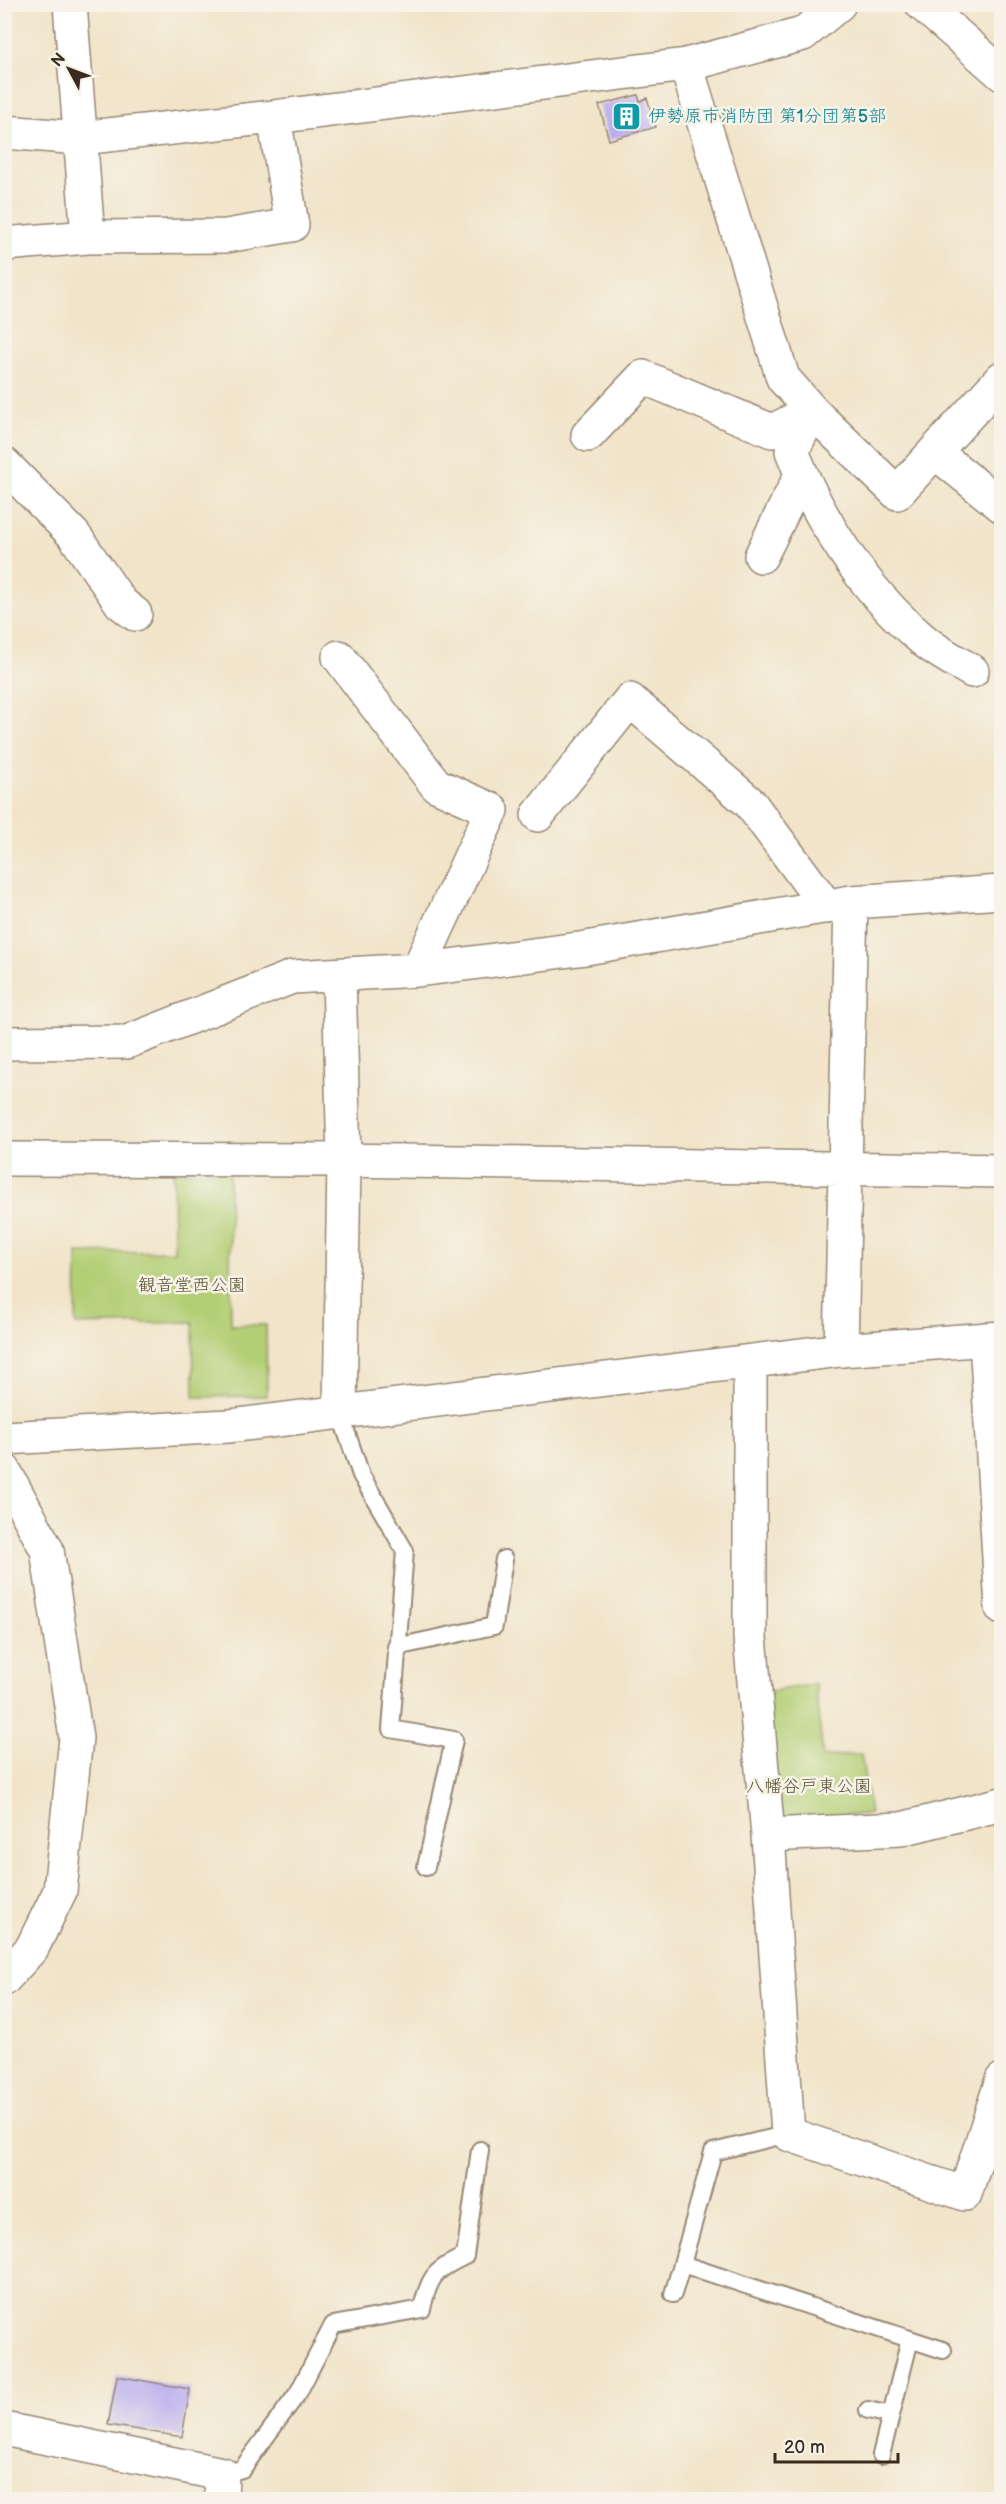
<svg xmlns="http://www.w3.org/2000/svg" width="1006" height="2504" font-family="'Balsamiq Sans','Klee One',sans-serif">
  <style>
    .green { fill: #b3cf76; stroke: #777c4a; stroke-width: 1.5 }
    .building { fill: #b8abef }
    .lines { fill: none; stroke-linecap: round; stroke-linejoin: round }
    .lane-casing { stroke: #968774; stroke-width: 20 }
    .street-casing { stroke: #968774; stroke-width: 36 }
    .secondary-casing { stroke: #968774; stroke-width: 36 }
    .primary-casing { stroke: #968774; stroke-width: 36 }
    .lane { stroke: #fff; stroke-width: 16 }
    .street { stroke: #fff; stroke-width: 33 }
    .secondary { stroke: #fff; stroke-width: 33 }
    .primary { stroke: #fff; stroke-width: 33 }
    .labels { text-anchor: middle; stroke-width: 5; stroke-linejoin: round; paint-order: stroke }
    .culture-label { font-size: 18px; fill: #0d838f; stroke: #f7f3e8; text-anchor: start }
    .park-label { font-size: 18px; fill: #595334; stroke: #f7f3e8 }
  </style>
  <rect width="100%" height="100%" fill="#f7f3e8"/>
  <filter id="ink" filterUnits="userSpaceOnUse"><feTurbulence type="fractalNoise" baseFrequency=".0167" numOctaves="2"/><feDisplacementMap in="SourceGraphic" scale="12" xChannelSelector="R" yChannelSelector="G"/><feConvolveMatrix kernelMatrix="1 2 1 2 8 2 1 2 1" color-interpolation-filters="sRGB"/></filter>
  <filter id="wash" filterUnits="userSpaceOnUse"><feTurbulence type="fractalNoise" baseFrequency=".008" numOctaves="4" result="noise"/><feDisplacementMap in="SourceGraphic" scale="24" xChannelSelector="R" yChannelSelector="G"/><feGaussianBlur stdDeviation="1.35" result="paint"/><feColorMatrix in="noise" values="0 0 0 0 0 0 0 0 0 0 0 0 0 0 0 0 0 1.4 0 .05"/><feComposite in="paint" operator="in"/></filter>
  <g filter="url(#wash)">
    <rect width="100%" height="100%" fill="#f1e4c9"/>
    <path class="green" d="M 229,1170 L 231,1325 L 266,1325 L 267,1396 L 194,1397 L 193,1322 L 76,1325 L 77,1253 L 174,1251 L 173,1171 Z
      M 815,1684 L 823,1757 L 861,1754 L 870,1814 L 786,1818 L 779,1814 L 766,1692 Z"/>
    <g id="blocks">
      <path class="building" d="M 638,95 L 640,101 L 647,98 L 656,127 L 609,140 L 599,105 Z
        M 117,2376 L 190,2389 L 182,2437 L 108,2425 Z"/>
    </g>
  </g>
  <g filter="url(#ink)">
    <use href="#blocks" fill-opacity="0" stroke="#968774" stroke-width="1.5"/>
    <g class="lines">
      <defs>
        <path id="lane" d="M 340,1413 L 361,1475 L 405,1551 L 391,1729 L 454,1740 L 426,1867
          M 396,1647 L 494,1626 L 504,1559
          M 788,2134 L 713,2152 L 682,2264 L 943,2350
          M 673,2294 L 682,2264
          M 868,2410 L 891,2415
          M 881,2455 L 910,2339
          M 222,2474 L 242,2469 L 298,2393 L 333,2325 L 422,2309 C 429,2276 435,2270 465,2256 L 480,2150"/>
        <path id="street" d="M 70,4 L 88,237
          M 686,65 L 783,378 L 812,411 L 897,493 L 1002,378
          M 4,132 L 80,138 L 274,117 L 686,65 L 803,34 L 839,4
          M 4,244 L 88,237 L 226,236 L 292,225 L 274,117
          M 812,411 L 792,451 C 819,521 864,590 922,639 C 936,651 955,661 972,671
          M 588,435 L 643,377 L 772,431 L 812,411
          M 936,453 L 1002,506
          M 4,464 L 74,535 L 121,603 L 135,614
          M 761,556 L 801,475
          M 339,657 L 436,785 L 492,810 L 418,970
          M 538,815 L 630,700 L 750,803 L 827,907
          M 339,976 L 344,1160 L 340,1413
          M 4,1043 L 127,1042 L 292,977 L 418,970 L 586,948 L 851,902 L 1002,892
          M 4,1159 L 344,1160 L 1002,1171
          M 986,1339 L 1002,1608
          M 841,1350 L 851,902
          M 750,1362 L 750,1637 L 768,1835 L 901,1829 L 1002,1804
          M 4,1470 L 47,1550 L 76,1738 L 60,1891 L 32,1948 L 4,1979
          M 768,1835 L 788,2134 L 965,2194 L 1002,2080
          M 4,2429 L 222,2474 L 221,2500"/>
        <path id="secondary" d="M 4,1438 L 229,1426 L 841,1350 L 1002,1338"/>
        <path id="primary" d="M 922,4 L 1002,74"/>
      </defs>
      <use href="#lane" class="lane-casing"/>
      <use href="#street" class="street-casing"/>
      <use href="#secondary" class="secondary-casing"/>
      <use href="#primary" class="primary-casing"/>
      <use href="#lane" class="lane"/>
      <use href="#street" class="street"/>
      <use href="#secondary" class="secondary"/>
      <use href="#primary" class="primary"/>
    </g>
  </g>
  <defs>
    <symbol id="building-square" viewBox="-11 -11 22 22"><rect x="-9" y="-9" width="18" height="18" rx="4" fill="#0f9aa8" stroke="#f7f3e8"/><path d="M-4-6H4V6H1V3H-1V6H-4ZM-2.5-4.3h1.7v1.8h-1.7ZM.8-4.3h1.7v1.8H.8ZM-2.5-1h1.7V.8h-1.7ZM.8-1h1.7V.8H.8Z" fill="#fff"/></symbol>
  </defs>
  <g fill-rule="evenodd">
    <use href="#building-square" x="610" y="100" width="33" height="33"/>
  </g>
  <g class="labels">
    <g class="culture-label">
      <text x="648" y="122">伊勢原市消防団 第1分団第5部</text>
    </g>
    <g class="park-label">
      <text x="192" y="1291">観音堂西公園</text>
      <text x="809" y="1792">八幡谷戸東公園</text>
    </g>
  </g>
  <rect width="1006" height="2504" fill="none" stroke="#f7f3e8" stroke-width="24"/>
  <g transform="translate(69 69) rotate(311)" stroke="#f7f3e8" stroke-width="4.5" paint-order="stroke">
  <path d="M0-4.5L10 22L0 15L-10 22Z" fill="#3b2a1e"/>
  <text y="-9" font-size="16" font-weight="bold" text-anchor="middle" fill="#3b2a1e">N</text>
  </g>
  <path d="M775 2453v9h123v-9" fill="none" stroke="#3b2a1e" stroke-width="3"/>
  <text x="784" y="2453" font-size="18" fill="#3b2a1e" stroke="#f7f3e8" stroke-width="4.5" paint-order="stroke">20 m</text>
</svg>
